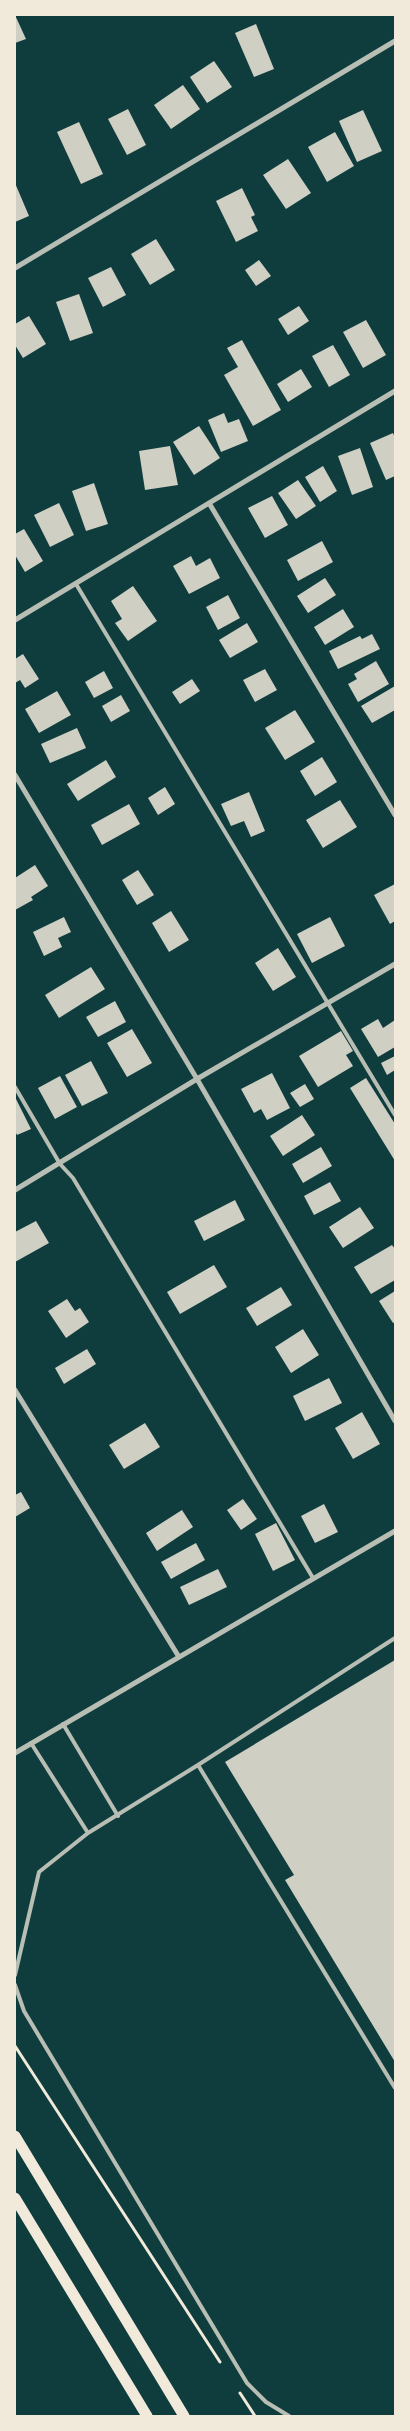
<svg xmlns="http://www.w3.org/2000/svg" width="410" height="2431" font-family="Signika,sans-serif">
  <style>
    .building { fill: #cfcfc3 }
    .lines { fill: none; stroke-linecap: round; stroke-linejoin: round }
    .path { stroke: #f1e9da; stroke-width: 3 }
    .service { stroke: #b8beb3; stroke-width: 4 }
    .minor { stroke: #b8beb3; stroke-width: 5 }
    .primary { stroke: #f1e9da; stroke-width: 11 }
  </style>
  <rect width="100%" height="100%" fill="#0f3d3e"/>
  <path class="building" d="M 15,15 L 26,39 L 15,43 Z
    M 256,24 L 274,69 L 254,77 L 235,33 Z
    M 214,61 L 232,87 L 207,103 L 190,77 Z
    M 183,85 L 200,109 L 171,129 L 154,105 Z
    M 128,109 L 146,145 L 127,155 L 108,119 Z
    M 363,110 L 382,151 L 357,162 L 339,121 Z
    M 79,122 L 103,174 L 81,184 L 57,132 Z
    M 335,132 L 354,166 L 327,182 L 308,147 Z
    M 288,159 L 311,193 L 286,209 L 263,175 Z
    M 15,183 L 29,216 L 15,222 Z
    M 242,188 L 255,215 L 251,217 L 258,231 L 236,242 L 216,201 Z
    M 156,239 L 175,270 L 150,285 L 131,254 Z
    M 259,260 L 271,276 L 256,286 L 245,270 Z
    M 111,267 L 126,295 L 103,307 L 88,278 Z
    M 79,294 L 93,333 L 70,341 L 56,302 Z
    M 299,306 L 309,321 L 288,335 L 278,319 Z
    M 29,316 L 46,344 L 23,358 L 15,345 L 15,324 Z
    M 366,320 L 386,355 L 363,368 L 343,332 Z
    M 242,340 L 281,410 L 253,426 L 224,375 L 238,367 L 227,348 Z
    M 333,345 L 350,375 L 329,387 L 312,356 Z
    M 301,369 L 312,387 L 288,402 L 277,384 Z
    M 224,413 L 228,423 L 239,419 L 248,441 L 221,452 L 208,420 Z
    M 199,426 L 220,458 L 194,475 L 173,442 Z
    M 393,433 L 395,438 L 395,476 L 386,480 L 370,443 Z
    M 170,446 L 178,485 L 145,490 L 139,451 Z
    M 360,448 L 373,487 L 352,495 L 338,456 Z
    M 323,466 L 337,491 L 320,502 L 305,477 Z
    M 298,480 L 316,506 L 296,519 L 278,493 Z
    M 94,483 L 108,524 L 86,531 L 72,491 Z
    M 272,496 L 288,525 L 265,538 L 248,508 Z
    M 59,503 L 74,535 L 50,547 L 34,515 Z
    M 24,529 L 43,561 L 25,572 L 15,555 L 15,534 Z
    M 322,541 L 333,562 L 298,581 L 287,560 Z
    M 191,556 L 196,566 L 210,558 L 220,578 L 189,594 L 173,566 Z
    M 325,578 L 336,595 L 308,613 L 297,596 Z
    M 133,586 L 157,621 L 128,641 L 115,623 L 122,619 L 111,601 Z
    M 228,595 L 240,618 L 218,630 L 206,607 Z
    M 343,609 L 354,627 L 325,645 L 314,627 Z
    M 247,623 L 258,642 L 230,658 L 219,640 Z
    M 372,634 L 380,649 L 338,669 L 329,651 L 360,636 L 362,639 Z
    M 23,654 L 39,679 L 25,688 L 20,680 L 15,683 L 15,659 Z
    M 376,661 L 389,684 L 358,702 L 348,684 L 357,679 L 354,674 Z
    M 265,669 L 277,690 L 255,702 L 243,680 Z
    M 104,671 L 113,688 L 94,698 L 85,682 Z
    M 192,679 L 200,691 L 180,704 L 172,692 Z
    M 395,686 L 395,710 L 372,723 L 361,706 Z
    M 57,691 L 71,715 L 39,733 L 25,709 Z
    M 121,695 L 130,711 L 111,722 L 102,706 Z
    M 295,710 L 315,742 L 285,760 L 265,728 Z
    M 77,728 L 86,748 L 50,763 L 41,744 Z
    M 322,757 L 337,782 L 315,796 L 300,771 Z
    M 106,760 L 116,777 L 78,801 L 67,784 Z
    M 165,787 L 175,804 L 158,815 L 148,798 Z
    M 249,792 L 265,831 L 251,837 L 244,821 L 231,826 L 221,804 Z
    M 340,800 L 357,827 L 323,848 L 306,820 Z
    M 129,804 L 140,824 L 102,845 L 91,825 Z
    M 35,865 L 48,886 L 31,897 L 33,900 L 15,910 L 15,878 Z
    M 138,870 L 154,895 L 137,905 L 122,880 Z
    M 395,884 L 395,921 L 390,924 L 374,895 Z
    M 171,911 L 189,940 L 169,952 L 152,923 Z
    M 64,917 L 71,932 L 58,938 L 62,947 L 44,956 L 33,932 Z
    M 330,917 L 345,946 L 312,963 L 297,934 Z
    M 278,948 L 296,977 L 273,991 L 255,963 Z
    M 91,967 L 105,989 L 59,1018 L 45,995 Z
    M 115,1001 L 126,1022 L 98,1037 L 86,1017 Z
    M 378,1019 L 383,1028 L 395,1020 L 395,1047 L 378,1057 L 361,1029 Z
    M 132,1029 L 152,1063 L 127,1077 L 107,1043 Z
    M 341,1031 L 353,1051 L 346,1055 L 353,1066 L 318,1087 L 299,1056 Z
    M 395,1056 L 395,1070 L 387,1075 L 381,1063 Z
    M 91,1061 L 108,1093 L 82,1106 L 65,1075 Z
    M 272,1073 L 290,1108 L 267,1120 L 261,1109 L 254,1113 L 241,1089 Z
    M 60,1076 L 77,1107 L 55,1119 L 38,1088 Z
    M 366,1078 L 395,1124 L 395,1161 L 350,1088 Z
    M 305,1084 L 314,1099 L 300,1107 L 290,1093 Z
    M 15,1097 L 31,1129 L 17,1135 L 15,1131 Z
    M 302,1115 L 315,1135 L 283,1156 L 270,1136 Z
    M 321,1147 L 332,1166 L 303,1183 L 292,1164 Z
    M 330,1182 L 341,1201 L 314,1215 L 304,1196 Z
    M 235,1200 L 245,1220 L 204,1241 L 194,1221 Z
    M 360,1207 L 374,1228 L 343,1248 L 329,1227 Z
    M 36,1221 L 49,1243 L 15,1262 L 15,1232 Z
    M 392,1245 L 395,1249 L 395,1280 L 371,1294 L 354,1267 Z
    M 214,1265 L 227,1287 L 180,1314 L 167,1292 Z
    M 281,1287 L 292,1305 L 257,1326 L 246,1308 Z
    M 395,1291 L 395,1322 L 393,1323 L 379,1301 Z
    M 67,1299 L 75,1311 L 80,1308 L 89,1322 L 66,1338 L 48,1311 Z
    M 303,1329 L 319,1355 L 291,1373 L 275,1347 Z
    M 87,1349 L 96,1364 L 64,1384 L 55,1368 Z
    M 329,1378 L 342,1403 L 305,1421 L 293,1396 Z
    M 362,1412 L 380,1444 L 353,1459 L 335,1428 Z
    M 145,1423 L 160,1447 L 124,1469 L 109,1445 Z
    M 21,1492 L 30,1508 L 15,1517 L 15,1495 Z
    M 243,1499 L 257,1519 L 241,1530 L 227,1510 Z
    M 324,1504 L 338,1532 L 315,1543 L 301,1516 Z
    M 182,1510 L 193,1527 L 157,1551 L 146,1533 Z
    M 276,1523 L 295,1560 L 273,1571 L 255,1534 Z
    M 196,1543 L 205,1560 L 171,1579 L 161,1562 Z
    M 218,1569 L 227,1587 L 189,1605 L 180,1587 Z
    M 395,1660 L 395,2062 L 285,1880 L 294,1875 L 225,1762 Z"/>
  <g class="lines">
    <path class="path" d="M 15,2046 L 220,2362
      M 240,2393 L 255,2416"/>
    <path class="service" d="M 76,584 L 395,1115
      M 15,1087 L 60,1164 L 73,1178 L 313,1578
      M 63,1724 L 118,1816
      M 31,1743 L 88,1833
      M 198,1765 L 395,1638
      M 15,1975 L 39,1872 L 88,1833 L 198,1765 L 395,2088
      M 15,1985 L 24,2011 L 247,2383 L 266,2402 L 289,2416"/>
    <path class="minor" d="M 15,268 L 395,41
      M 209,503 L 395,815
      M 15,620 L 395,391
      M 15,775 L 197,1079 L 395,1421
      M 15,1190 L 197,1079 L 395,964
      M 15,1390 L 179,1657
      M 15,1753 L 395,1531"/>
    <path class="primary" d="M 15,2136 L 184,2416
      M 15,2198 L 147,2416"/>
  </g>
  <rect width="410" height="2431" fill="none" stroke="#f1e9da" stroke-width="32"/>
</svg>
